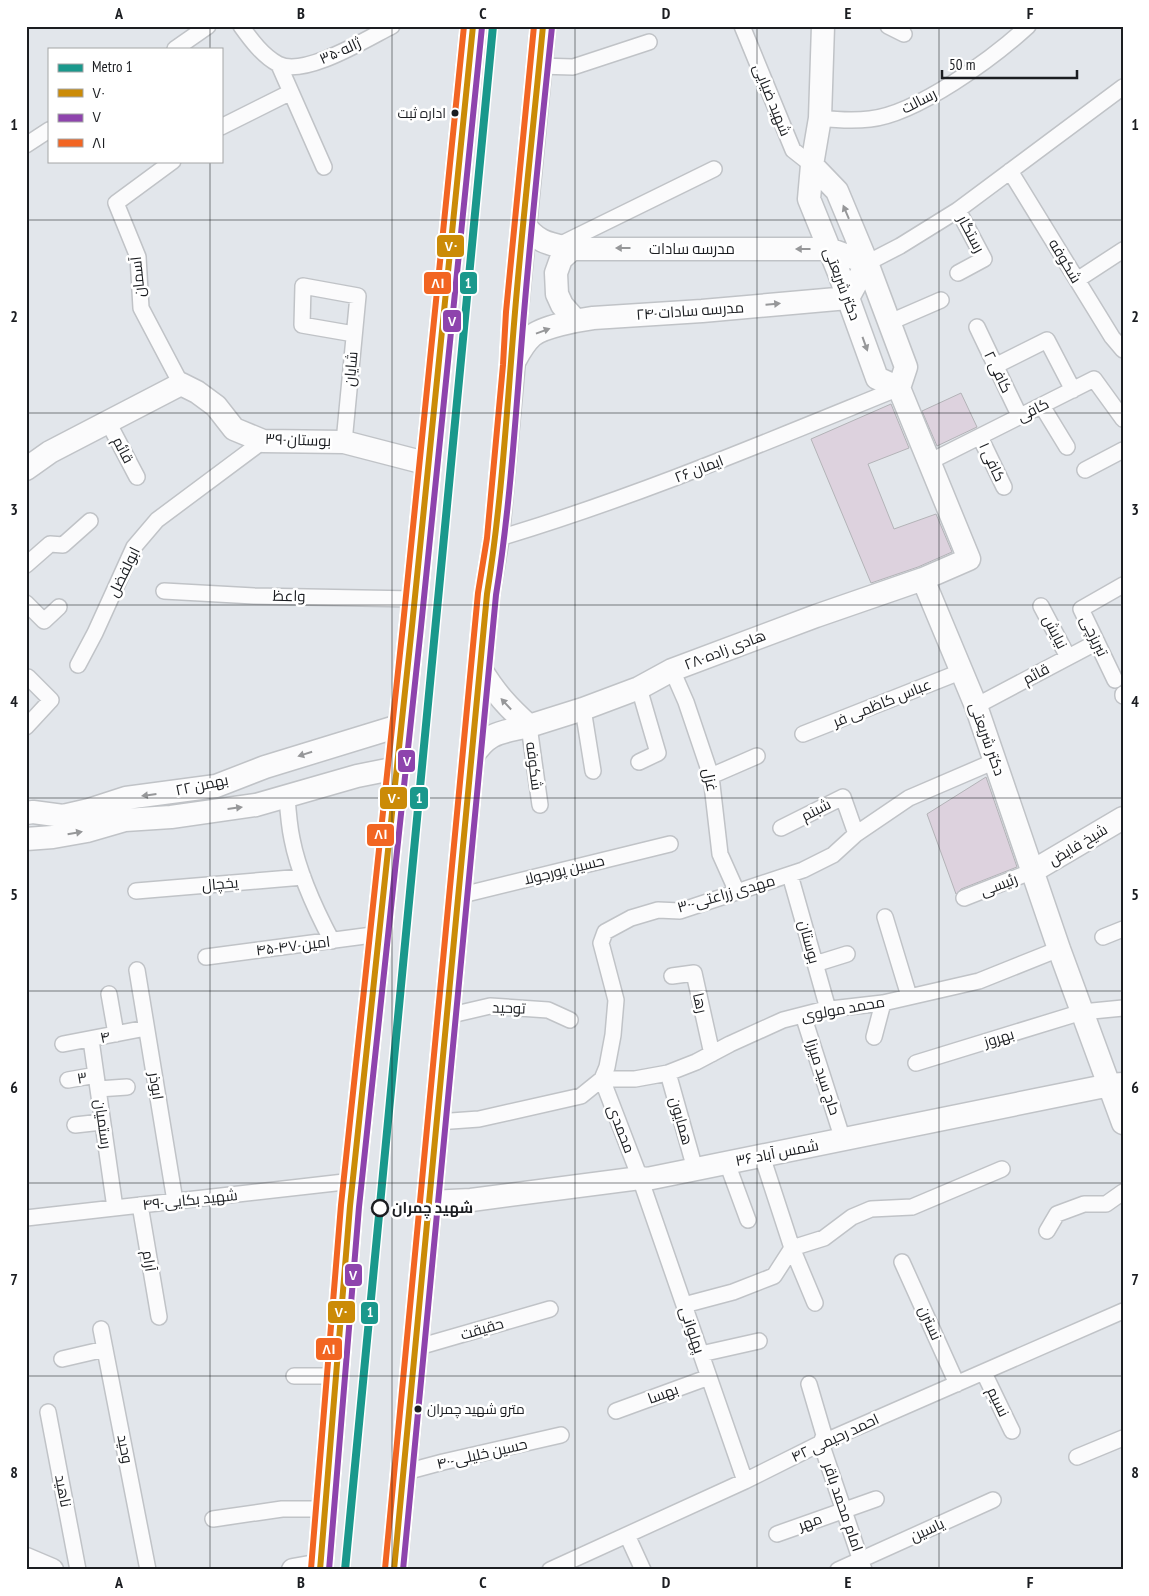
<svg xmlns="http://www.w3.org/2000/svg" width="1149" height="1596" font-family="'PT Sans Narrow',Cairo,sans-serif">
  <style>
    .building { fill: #ddd2de; stroke: #b3b3b7 }
    .lines { fill: none; stroke-linecap: round; stroke-linejoin: round }
    .street-casing { stroke: #c0c3c7; stroke-width: 18 }
    .secondary-casing { stroke: #c0c3c7; stroke-width: 25 }
    .primary-casing { stroke: #c0c3c7; stroke-width: 28 }
    .street { stroke: #fbfbfc; stroke-width: 15 }
    .secondary { stroke: #fbfbfc; stroke-width: 22 }
    .primary { stroke: #fbfbfc; stroke-width: 25 }
    .bus-1-casing { stroke: #fff; stroke-width: 10 }
    .bus-2-casing { stroke: #fff; stroke-width: 10 }
    .bus-3-casing { stroke: #fff; stroke-width: 10 }
    .bus-1 { stroke: #cb8b07; stroke-width: 6 }
    .bus-2 { stroke: #8e44ad; stroke-width: 6 }
    .bus-3 { stroke: #f26522; stroke-width: 6 }
    .metro-1-casing { stroke: #fff; stroke-width: 11 }
    .metro-1 { stroke: #1a988c; stroke-width: 8 }
    .oneway { fill: #969799 }
    .grid { fill: none; stroke: #1b1d21; stroke-width: 1; stroke-opacity: 0.55 }
    .bus-dot { fill: #1b1d21; stroke: #fff; stroke-width: 2 }
    .stop-dot { fill: #fff; stroke: #1b1d21; stroke-width: 2.5 }
    .labels { text-anchor: middle; stroke-width: 5; stroke-linejoin: round; paint-order: stroke }
    .bus-label { font-size: 14px; fill: #1b1d21; stroke: #fff; text-anchor: end }
    .street-label { font-size: 15px; fill: #1b1d21; stroke: #fff }
    .stop-label { font-size: 15px; font-weight: bold; fill: #1b1d21; stroke: #fff; text-anchor: start }
    .line-badge { stroke: #fff; stroke-width: 2 }
    .badge-label { font-size: 14px; text-anchor: middle; font-weight: bold; fill: #fff }
    .neatline { fill: none; stroke: #1b1d21; stroke-width: 2 }
    .grid-label { font-size: 16px; text-anchor: middle; font-weight: bold; fill: #1b1d21 }
  </style>
  <rect width="100%" height="100%" fill="#e2e6eb"/>
  <path class="building" d="M 961,393 L 977,427 L 937,446 L 922,411 Z
    M 891,404 L 909,448 L 868,464 L 894,529 L 936,514 L 952,552 L 918,567 L 871,583 L 811,439 Z
    M 986,777 L 1017,867 L 961,889 L 956,894 L 927,814 Z"/>
  <g class="lines">
    <defs>
      <path id="street" d="M 241,26 C 251,40 263,56 278,64 C 304,78 368,38 392,26
        M 742,26 L 793,150 L 812,165
        M 888,26 L 904,34
        M 175,49 L 208,26
        M 279,65 L 324,167
        M 539,66 L 573,67 L 649,42
        M 820,118 C 837,120 854,121 870,119 C 917,114 993,58 1028,26
        M 221,127 L 291,92
        M 26,145 L 49,130
        M 173,161 L 116,203 L 138,257 L 141,308 L 181,384
        M 1010,171 L 1112,337 L 1123,350
        M 557,246 L 714,169
        M 867,263 L 900,246 L 958,210 L 1123,87
        M 958,273 L 984,259 L 958,210
        M 1077,280 L 1123,250
        M 888,323 L 941,300
        M 977,327 L 1020,417
        M 995,366 L 1047,340 L 1073,390
        M 1042,406 L 1067,447
        M 108,422 L 137,477
        M 980,437 L 1004,487
        M 344,442 L 358,296 L 303,286 L 302,325 L 354,334
        M 929,462 L 1094,379 L 1123,419
        M 1085,470 L 1123,450
        M 496,539 C 634,498 766,442 899,388
        M 26,565 L 50,544 L 63,545 L 90,521
        M 164,591 L 254,596 L 415,599
        M 26,603 L 44,621 L 59,607
        M 1041,606 L 1068,657
        M 78,665 L 95,633 L 134,547 L 157,520 L 263,441
        M 672,670 L 686,702 L 711,776 L 720,854 L 737,892
        M 1115,680 L 1081,609 L 1123,585
        M 1123,694 L 1123,696
        M 976,706 L 1097,642
        M 583,709 L 593,771
        M 529,726 L 540,805
        M 26,727 L 51,700 L 28,677
        M 803,734 L 960,672
        M 639,762 L 658,753 L 639,688
        M 711,776 L 757,756
        M 287,797 C 288,811 289,825 292,839 C 299,875 315,909 332,941
        M 781,828 L 843,797 L 856,834
        M 790,875 L 828,1009
        M 136,891 L 303,877
        M 458,896 L 670,844
        M 964,898 L 1033,871
        M 885,917 L 909,996
        M 1103,937 L 1123,929
        M 206,957 L 380,934
        M 815,964 L 847,954
        M 137,970 L 175,1201
        M 672,976 L 694,973 L 712,1054
        M 109,994 L 116,1034
        M 803,1015 L 843,1140
        M 447,1016 L 490,1006 L 548,1010 L 570,1020
        M 874,1037 L 883,1003
        M 91,1040 L 115,1208
        M 63,1044 L 146,1028
        M 916,1063 L 1082,1012 L 1123,1008
        M 668,1073 L 695,1169
        M 68,1080 L 96,1075
        M 98,1089 L 127,1087
        M 437,1122 L 479,1119 L 581,1096 L 602,1079 L 607,1067 L 613,1035 L 616,1000 L 601,943 L 605,932 L 631,918 L 658,910 L 680,911 L 803,870 L 833,855 L 856,834 L 909,798 L 995,761
        M 75,1125 L 102,1122
        M 762,1156 L 792,1248 L 815,1303
        M 727,1163 L 748,1220
        M 140,1205 L 159,1317
        M 26,1218 L 353,1181
        M 1047,1231 L 1057,1214 L 1084,1204 L 1106,1204 L 1123,1192
        M 902,1262 L 957,1384
        M 684,1305 L 733,1292 L 774,1276 L 792,1248 L 824,1238 L 852,1217 L 871,1209 L 912,1207 L 1002,1169
        M 101,1329 L 148,1570
        M 415,1348 L 550,1309
        M 701,1354 L 759,1341
        M 62,1359 L 105,1349
        M 984,1373 L 1012,1431
        M 294,1376 L 337,1376
        M 809,1384 L 824,1435 L 821,1443 L 864,1570
        M 616,1411 L 709,1377
        M 48,1412 L 78,1570
        M 1077,1457 L 1123,1438
        M 402,1473 L 443,1462 L 561,1435
        M 745,1481 L 640,1178 L 602,1079 L 635,1079 L 668,1073 L 696,1062 L 730,1044 L 783,1020 L 822,1010 L 883,1003 L 979,981 L 1059,949
        M 213,1519 L 282,1509 L 325,1509
        M 777,1534 L 876,1499
        M 627,1535 L 643,1570
        M 550,1570 L 745,1481 L 821,1443 L 1123,1311
        M 838,1570 L 993,1500"/>
      <path id="secondary" d="M 823,26 L 820,118 L 812,165 L 809,199 L 839,273 L 877,378 L 899,388
        M 812,165 L 837,191 L 867,263 L 906,367 L 899,388 L 969,559 L 923,579 L 976,706 L 1059,949 L 1123,1123
        M 572,249 L 561,259 L 556,273 L 557,294 L 562,305 L 576,321
        M 512,366 C 518,355 522,345 532,336 C 542,327 578,320 593,318 L 702,311 L 848,298 L 867,263 L 829,249 L 572,249 C 551,244 537,243 524,224
        M 26,469 L 50,452 L 181,384 L 197,392 L 216,406 L 234,429 L 263,441 L 344,442 L 429,464
        M 529,726 L 583,709 L 639,688 L 672,670 L 816,616 L 923,579
        M 472,757 C 489,731 500,733 529,726 C 508,707 495,693 480,668
        M 26,813 L 33,812 L 63,816 L 89,810 L 126,798 L 216,786 L 265,767 L 402,725
        M 26,839 L 53,837 L 87,831 L 125,820 L 171,817 L 256,805 L 357,776 L 397,768
        M 1033,871 L 1123,818
        M 429,1202 L 471,1200 L 640,1178 L 647,1179 L 1110,1085 L 1123,1084
        M 26,1559 L 52,1570
        M 293,1570 L 321,1565"/>
      <path id="primary" d="M 320,1570 L 350,1206 L 412,626 L 473,26
        M 394,1570 L 487,594 L 496,539 L 512,366 L 515,313 L 543,26"/>
    </defs>
    <use href="#street" class="street-casing"/>
    <use href="#secondary" class="secondary-casing"/>
    <use href="#primary" class="primary-casing"/>
    <use href="#street" class="street"/>
    <use href="#secondary" class="secondary"/>
    <use href="#primary" class="primary"/>
    <defs>
      <path id="bus-1" d="M 320,1570 L 350,1206 L 412,626 L 473,26
        M 394,1570 L 487,594 C 502,501 507,406 515,312 C 523,217 534,121 543,26"/>
      <path id="bus-2" d="M 329,1570 L 359,1207 L 421,627 L 482,27
        M 403,1570 L 496,595 C 511,502 516,407 524,313 C 532,218 542,122 552,27"/>
      <path id="bus-3" d="M 311,1569 L 341,1205 L 403,625 L 464,26
        M 385,1569 L 478,593 L 487,538 L 503,365 L 506,312 L 534,26"/>
    </defs>
    <use href="#bus-1" class="bus-1-casing"/>
    <use href="#bus-2" class="bus-2-casing"/>
    <use href="#bus-3" class="bus-3-casing"/>
    <use href="#bus-1" class="bus-1"/>
    <use href="#bus-2" class="bus-2"/>
    <use href="#bus-3" class="bus-3"/>
    <defs>
      <path id="metro-1" d="M 345,1570 L 493,26"/>
    </defs>
    <use href="#metro-1" class="metro-1-casing"/>
    <use href="#metro-1" class="metro-1"/>
  </g>
  <defs><path id="oneway-solid" d="M-6-.8H1V-3.2L6.5 0L1 3.2V.8H-6Z" transform="scale(1.25)"/></defs>
  <g class="oneway">
    <use href="#oneway-solid" transform="translate(846 212) rotate(-113)"/>
    <use href="#oneway-solid" transform="translate(623 248) rotate(-180)"/>
    <use href="#oneway-solid" transform="translate(803 249) rotate(-180)"/>
    <use href="#oneway-solid" transform="translate(773 304) rotate(-5)"/>
    <use href="#oneway-solid" transform="translate(543 331) rotate(-20)"/>
    <use href="#oneway-solid" transform="translate(865 344) rotate(70)"/>
    <use href="#oneway-solid" transform="translate(506 704) rotate(-133)"/>
    <use href="#oneway-solid" transform="translate(305 754) rotate(162)"/>
    <use href="#oneway-solid" transform="translate(149 795) rotate(173)"/>
    <use href="#oneway-solid" transform="translate(235 808) rotate(-7)"/>
    <use href="#oneway-solid" transform="translate(75 833) rotate(-10)"/>
  </g>
  <path class="grid" d="M 210,26 L 210,49M 392,26 L 392,1570M 575,26 L 575,1570M 757,26 L 757,1570M 939,26 L 939,1570M 210,161 L 210,1570M 26,220 L 1123,220M 26,413 L 1123,413M 26,605 L 1123,605M 26,798 L 1123,798M 26,991 L 1123,991M 26,1183 L 1123,1183M 26,1376 L 1123,1376"/>
  <g class="bus-dot">
    <circle cx="455" cy="113" r="4.5"/>
    <circle cx="418" cy="1409" r="4.5"/>
  </g>
  <circle class="stop-dot" cx="380" cy="1208" r="8"/>
  <g class="labels">
    <g class="bus-label">
      <text x="446" y="118">اداره ثبت</text>
      <text x="427" y="1414" text-anchor="start">مترو شهید چمران</text>
    </g>
    <g class="street-label">
      <text transform="translate(340 51) rotate(-24)" y="5">۳۵-ژاله</text>
      <text transform="translate(772 100) rotate(68)" y="5">شهید ضیایی</text>
      <text transform="translate(919 101) rotate(-27)" y="5">رسالت</text>
      <text transform="translate(971 234) rotate(62)" y="5">رستگار</text>
      <text x="692" y="254">مدرسه سادات</text>
      <text transform="translate(1065 261) rotate(59)" y="5">شکوفه</text>
      <text transform="translate(138 277) rotate(-96)" y="5">آسمان</text>
      <text transform="translate(842 284) rotate(69)" y="5">دکتر شریعتی</text>
      <text transform="translate(690 311) rotate(-4)" y="5">۲۴-مدرسه سادات</text>
      <text transform="translate(351 369) rotate(-85)" y="5">شایان</text>
      <text transform="translate(998 372) rotate(64)" y="5">کافی ۲</text>
      <text transform="translate(1033 410) rotate(-27)" y="5">کافی</text>
      <text transform="translate(298 440) rotate(2)" y="5">۳۹-بوستان</text>
      <text transform="translate(123 450) rotate(62)" y="5">قائم</text>
      <text transform="translate(992 462) rotate(65)" y="5">کافی ۱</text>
      <text transform="translate(699 469) rotate(-21)" y="5">۲۶ ایمان</text>
      <text transform="translate(124 572) rotate(-64)" y="5">ابولفضل</text>
      <text transform="translate(289 596) rotate(1)" y="5">واعظ</text>
      <text transform="translate(1055 632) rotate(63)" y="5">نیایش</text>
      <text transform="translate(1094 636) rotate(64)" y="5">تبریزچی</text>
      <text transform="translate(725 650) rotate(-21)" y="5">۲۸-هادی زاده</text>
      <text transform="translate(1036 674) rotate(-28)" y="5">قائم</text>
      <text transform="translate(882 703) rotate(-22)" y="5">عباس کاظمی فر</text>
      <text transform="translate(987 739) rotate(70)" y="5">دکتر شریعتی</text>
      <text transform="translate(534 766) rotate(83)" y="5">شکوفه</text>
      <text transform="translate(710 780) rotate(78)" y="5">غزل</text>
      <text transform="translate(202 785) rotate(-12)" y="5">۲۲ بهمن</text>
      <text transform="translate(816 810) rotate(-27)" y="5">شبنم</text>
      <text transform="translate(1078 845) rotate(-31)" y="5">شیخ فایض</text>
      <text transform="translate(564 870) rotate(-14)" y="5">حسین پورجولا</text>
      <text transform="translate(220 884) rotate(-5)" y="5">یخچال</text>
      <text transform="translate(999 885) rotate(-21)" y="5">رئیسی</text>
      <text transform="translate(726 894) rotate(-16)" y="5">۳۰-مهدی زراعتی</text>
      <text transform="translate(809 942) rotate(75)" y="5">بوستان</text>
      <text transform="translate(293 946) rotate(-7)" y="5">۴۵-۴۷-امین</text>
      <text transform="translate(700 1003) rotate(77)" y="5">رها</text>
      <text transform="translate(509 1008) rotate(2)" y="5">توحید</text>
      <text transform="translate(843 1009) rotate(-10)" y="5">محمد مولوی</text>
      <text transform="translate(105 1037) rotate(-12)" y="5">۴</text>
      <text transform="translate(999 1038) rotate(-17)" y="5">بهروز</text>
      <text transform="translate(823 1077) rotate(72)" y="5">حاج سید میرزا</text>
      <text transform="translate(82 1078) rotate(-10)" y="5">۳</text>
      <text transform="translate(156 1086) rotate(81)" y="5">ابوذر</text>
      <text transform="translate(681 1121) rotate(74)" y="5">همایون</text>
      <text transform="translate(103 1124) rotate(82)" y="5">رستمیان</text>
      <text transform="translate(621 1129) rotate(69)" y="5">محمدی</text>
      <text transform="translate(777 1153) rotate(-11)" y="5">شمس آباد ۳۶</text>
      <text transform="translate(190 1200) rotate(-6)" y="5">۴۹-شهید بکایی</text>
      <text transform="translate(149 1261) rotate(81)" y="5">آرام</text>
      <text transform="translate(930 1323) rotate(66)" y="5">نسترن</text>
      <text transform="translate(482 1329) rotate(-16)" y="5">حقیقت</text>
      <text transform="translate(692 1330) rotate(71)" y="5">پهلوانی</text>
      <text transform="translate(663 1394) rotate(-20)" y="5">بهسا</text>
      <text transform="translate(998 1402) rotate(64)" y="5">نسیم</text>
      <text transform="translate(835 1438) rotate(-25)" y="5">۴۲ احمد رحیمی</text>
      <text transform="translate(125 1449) rotate(79)" y="5">وحید</text>
      <text transform="translate(482 1454) rotate(-13)" y="5">۴۰-حسین خلیلی</text>
      <text transform="translate(63 1491) rotate(79)" y="5">ناهید</text>
      <text transform="translate(843 1507) rotate(71)" y="5">امام محمد باقر</text>
      <text transform="translate(810 1522) rotate(-20)" y="5">مهر</text>
      <text transform="translate(927 1530) rotate(-25)" y="5">یاسین</text>
    </g>
    <g class="stop-label">
      <text x="392" y="1213">شهید چمران</text>
    </g>
  </g>
  <g class="line-badge">
    <rect x="436" y="234" width="29" height="24" rx="5" fill="#cb8b07"/>
    <rect x="423" y="271" width="29" height="24" rx="5" fill="#f26522"/>
    <rect x="459" y="271" width="19" height="24" rx="5" fill="#1a988c"/>
    <rect x="442" y="309" width="20" height="24" rx="5" fill="#8e44ad"/>
    <rect x="397" y="749" width="19" height="24" rx="5" fill="#8e44ad"/>
    <rect x="379" y="786" width="29" height="24" rx="5" fill="#cb8b07"/>
    <rect x="409" y="786" width="20" height="24" rx="5" fill="#1a988c"/>
    <rect x="366" y="823" width="29" height="24" rx="5" fill="#f26522"/>
    <rect x="344" y="1263" width="19" height="24" rx="5" fill="#8e44ad"/>
    <rect x="327" y="1300" width="29" height="24" rx="5" fill="#cb8b07"/>
    <rect x="360" y="1301" width="19" height="24" rx="5" fill="#1a988c"/>
    <rect x="315" y="1337" width="28" height="24" rx="5" fill="#f26522"/>
  </g>
  <g class="badge-label">
    <text x="451" y="251">۷۰</text>
    <text x="438" y="288">۸۱</text>
    <text x="468" y="288">1</text>
    <text x="452" y="326">۷</text>
    <text x="407" y="766">۷</text>
    <text x="394" y="803">۷۰</text>
    <text x="419" y="803">1</text>
    <text x="381" y="839">۸۱</text>
    <text x="353" y="1280">۷</text>
    <text x="341" y="1317">۷۰</text>
    <text x="370" y="1317">1</text>
    <text x="329" y="1354">۸۱</text>
  </g>
  <rect width="1149" height="1596" fill="none" stroke="#ffffff" stroke-width="55"/>
  <rect x="48" y="48" width="175" height="115" fill="#ffffff" stroke="#a4a5a6"/>
  <rect x="58" y="64" width="25" height="8" fill="#1a988c" stroke="#a4a5a6"/>
  <text x="92" y="72" font-size="15" fill="#1b1d21">Metro 1</text>
  <rect x="58" y="89" width="25" height="8" fill="#cb8b07" stroke="#a4a5a6"/>
  <text x="92" y="98" font-size="15" fill="#1b1d21">۷۰</text>
  <rect x="58" y="114" width="25" height="8" fill="#8e44ad" stroke="#a4a5a6"/>
  <text x="92" y="122" font-size="15" fill="#1b1d21">۷</text>
  <rect x="58" y="139" width="25" height="8" fill="#f26522" stroke="#a4a5a6"/>
  <text x="92" y="148" font-size="15" fill="#1b1d21">۸۱</text>
  <path d="M942 70v8h135v-8" fill="none" stroke="#1b1d21" stroke-width="2.5"/>
  <text x="949" y="70" font-size="15" fill="#1b1d21" stroke="#ffffff" stroke-width="4" paint-order="stroke">50 m</text>
  <rect x="28" y="28" width="1094" height="1540" class="neatline"/>
  <g class="grid-label">
    <text x="119" y="19">A</text>
    <text x="301" y="19">B</text>
    <text x="483" y="19">C</text>
    <text x="666" y="19">D</text>
    <text x="848" y="19">E</text>
    <text x="1030" y="19">F</text>
    <text x="14" y="130">1</text>
    <text x="1135" y="130">1</text>
    <text x="14" y="322">2</text>
    <text x="1135" y="322">2</text>
    <text x="14" y="515">3</text>
    <text x="1135" y="515">3</text>
    <text x="14" y="707">4</text>
    <text x="1135" y="707">4</text>
    <text x="14" y="900">5</text>
    <text x="1135" y="900">5</text>
    <text x="14" y="1093">6</text>
    <text x="1135" y="1093">6</text>
    <text x="14" y="1285">7</text>
    <text x="1135" y="1285">7</text>
    <text x="14" y="1478">8</text>
    <text x="1135" y="1478">8</text>
    <text x="119" y="1588">A</text>
    <text x="301" y="1588">B</text>
    <text x="483" y="1588">C</text>
    <text x="666" y="1588">D</text>
    <text x="848" y="1588">E</text>
    <text x="1030" y="1588">F</text>
  </g>
</svg>
